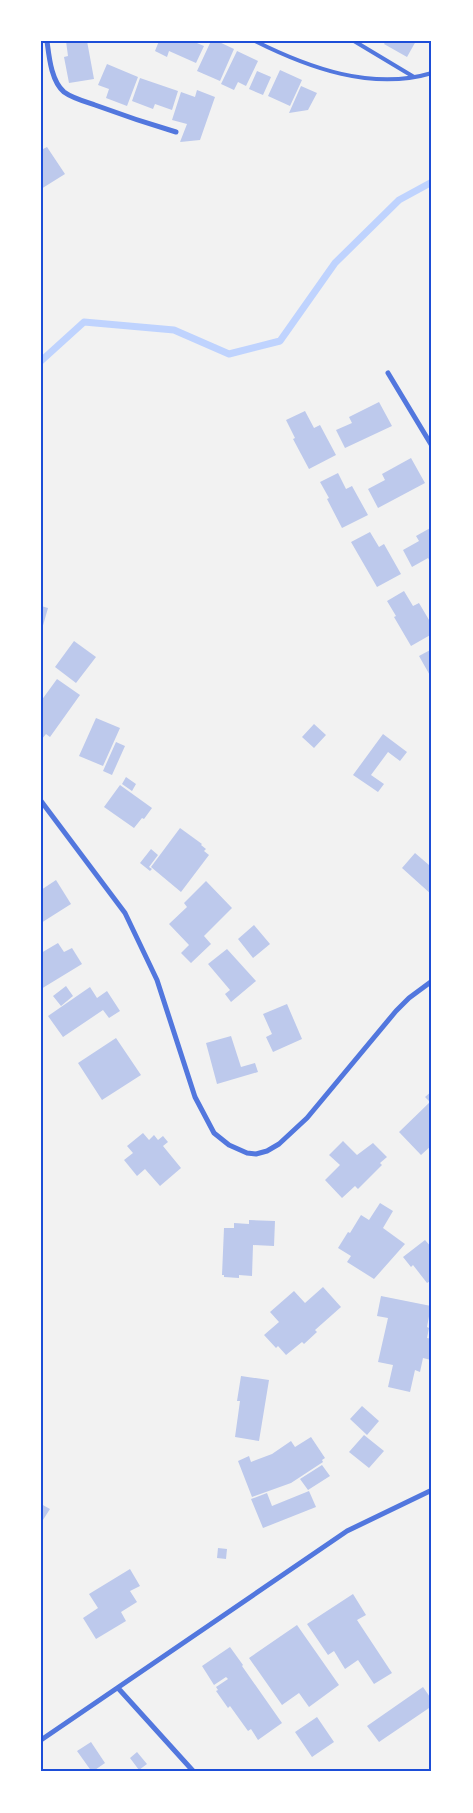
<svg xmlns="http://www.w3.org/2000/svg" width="473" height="1813" font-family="Raleway,sans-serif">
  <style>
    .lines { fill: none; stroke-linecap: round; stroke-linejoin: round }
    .stream { stroke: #bfd3fe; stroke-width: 7 }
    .building { fill: #bdc9ec }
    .service { stroke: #5277de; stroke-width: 4 }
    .minor { stroke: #5277de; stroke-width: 5 }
    .neatline { fill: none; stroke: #1d4ed8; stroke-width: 2 }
  </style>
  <rect width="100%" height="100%" fill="#f2f2f2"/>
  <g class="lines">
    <path class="stream" d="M 41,361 L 84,322 L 174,330 L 229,354 L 280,341 L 335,263 L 399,200 L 432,182"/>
  </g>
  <path class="building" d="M 66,41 L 87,41 L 94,79 L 69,83 L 64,57 L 68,56 Z
    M 159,41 L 192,41 L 204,46 L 196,63 L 169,51 L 167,57 L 155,51 Z
    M 211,41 L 217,41 L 234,49 L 220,81 L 197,71 Z
    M 386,41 L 416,41 L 407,57 L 384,44 Z
    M 237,51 L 258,61 L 246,86 L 238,82 L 234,90 L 221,84 Z
    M 107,64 L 138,77 L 127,106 L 106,98 L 109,89 L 98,85 Z
    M 280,70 L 302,80 L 290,106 L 268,96 Z
    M 257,71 L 271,77 L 263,95 L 249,89 Z
    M 140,78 L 178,91 L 172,110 L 155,104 L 153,109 L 132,101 Z
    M 301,86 L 317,93 L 308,110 L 289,113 Z
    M 197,90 L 215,97 L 200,140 L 180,142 L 187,124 L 172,120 L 181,92 L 195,97 Z
    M 47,147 L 65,174 L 41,189 L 41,150 Z
    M 379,402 L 392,426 L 345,448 L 336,430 L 352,423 L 349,417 Z
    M 305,411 L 314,428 L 320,425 L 336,455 L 309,469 L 293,439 L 295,438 L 286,420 Z
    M 411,458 L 425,483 L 378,508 L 368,489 L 385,480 L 382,474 Z
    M 338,473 L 346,489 L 352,486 L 368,515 L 342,528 L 327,499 L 329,498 L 320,482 Z
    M 432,527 L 432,559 L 430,561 L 428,558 L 412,567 L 403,550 L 419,541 L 416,536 Z
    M 370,532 L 379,547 L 384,544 L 401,574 L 377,587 L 351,542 Z
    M 404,591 L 413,606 L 419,603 L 432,625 L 432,634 L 411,646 L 394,617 L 396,616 L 387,601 Z
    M 41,606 L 48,608 L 42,629 L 41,629 Z
    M 74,641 L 96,657 L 76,683 L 55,667 Z
    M 432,649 L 432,679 L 419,656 Z
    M 57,679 L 80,695 L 50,737 L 46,734 L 41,740 L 41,701 Z
    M 96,718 L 120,728 L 103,766 L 79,756 Z
    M 314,724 L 326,735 L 314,748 L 302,737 Z
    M 383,734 L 407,752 L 400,761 L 388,752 L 371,775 L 384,784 L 378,792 L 353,775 Z
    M 116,742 L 125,746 L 112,775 L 103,771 Z
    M 126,777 L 136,784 L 132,791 L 122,784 Z
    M 120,785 L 152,808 L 144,819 L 142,818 L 134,828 L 104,807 Z
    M 180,828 L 202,844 L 201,845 L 206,849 L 204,851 L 209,855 L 181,892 L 151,867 Z
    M 151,849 L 158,855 L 149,867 L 152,869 L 150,871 L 140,863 Z
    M 415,853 L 429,865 L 432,862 L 432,895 L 402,868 Z
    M 56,880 L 71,904 L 41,923 L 41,890 Z
    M 206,881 L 232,908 L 204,936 L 211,944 L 191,963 L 181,953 L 189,945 L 169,924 L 187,907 L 184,903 Z
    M 254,925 L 270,944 L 253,958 L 238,939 Z
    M 58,943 L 64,952 L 72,948 L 82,964 L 41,989 L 41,953 Z
    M 227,949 L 256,981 L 231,1002 L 225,994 L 230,990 L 208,964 Z
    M 66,986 L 73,996 L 61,1006 L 53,996 Z
    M 90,987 L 97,998 L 107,991 L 120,1011 L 109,1018 L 103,1010 L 63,1037 L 48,1016 Z
    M 287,1004 L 302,1039 L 273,1052 L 266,1037 L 272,1034 L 263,1014 Z
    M 231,1036 L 241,1067 L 255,1063 L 258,1072 L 217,1084 L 206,1043 Z
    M 116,1038 L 141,1075 L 102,1100 L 78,1063 Z
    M 432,1091 L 432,1145 L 421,1155 L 399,1132 L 430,1102 L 425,1097 Z
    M 143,1133 L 149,1140 L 154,1135 L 158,1140 L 163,1136 L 168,1142 L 163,1146 L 181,1168 L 160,1186 L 145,1169 L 137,1176 L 124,1160 L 133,1153 L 127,1146 Z
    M 343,1141 L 357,1155 L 373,1143 L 387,1157 L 380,1163 L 382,1165 L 358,1189 L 355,1186 L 342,1198 L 325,1180 L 340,1165 L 329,1155 Z
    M 380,1203 L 393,1211 L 383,1228 L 405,1244 L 374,1279 L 347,1262 L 351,1256 L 338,1248 L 348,1232 L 350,1233 L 361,1215 L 369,1220 Z
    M 249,1220 L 275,1221 L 274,1246 L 253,1245 L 252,1276 L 239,1275 L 239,1278 L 224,1277 L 224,1275 L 222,1275 L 224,1228 L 234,1228 L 234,1223 L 249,1224 Z
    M 425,1240 L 432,1248 L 432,1280 L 427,1283 L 413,1265 L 411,1267 L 403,1257 Z
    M 323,1287 L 341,1307 L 315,1330 L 317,1332 L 304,1344 L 302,1342 L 286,1355 L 278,1346 L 276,1348 L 264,1335 L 279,1322 L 270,1312 L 294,1291 L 305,1303 Z
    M 381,1296 L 431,1306 L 427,1327 L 429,1328 L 427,1338 L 432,1339 L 431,1360 L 423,1358 L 420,1372 L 415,1370 L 410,1392 L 388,1387 L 393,1365 L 378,1362 L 388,1318 L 377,1316 Z
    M 241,1376 L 269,1380 L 259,1441 L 235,1437 L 240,1401 L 237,1401 Z
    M 362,1406 L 379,1421 L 367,1435 L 350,1419 Z
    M 364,1435 L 384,1451 L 369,1468 L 349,1452 Z
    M 311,1437 L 325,1458 L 322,1460 L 323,1462 L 291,1483 L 252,1497 L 238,1461 L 249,1456 L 251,1462 L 272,1454 L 291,1441 L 295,1447 Z
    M 322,1465 L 330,1476 L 308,1490 L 300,1479 Z
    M 309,1491 L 316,1507 L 263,1528 L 251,1499 L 267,1493 L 272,1506 Z
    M 41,1504 L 50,1509 L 41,1523 Z
    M 218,1548 L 227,1549 L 226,1559 L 217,1558 Z
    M 130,1569 L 140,1586 L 130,1591 L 137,1602 L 121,1612 L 126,1621 L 96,1639 L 83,1618 L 98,1608 L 89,1594 Z
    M 353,1594 L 366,1615 L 357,1620 L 392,1673 L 374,1684 L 358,1660 L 345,1669 L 334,1651 L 328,1655 L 307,1624 Z
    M 297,1625 L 339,1685 L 309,1707 L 299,1693 L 282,1705 L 249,1658 Z
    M 230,1647 L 243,1665 L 242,1666 L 282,1723 L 258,1740 L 251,1729 L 248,1731 L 230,1706 L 228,1708 L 216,1691 L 218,1690 L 216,1687 L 228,1679 L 226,1677 L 214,1685 L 202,1666 Z
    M 423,1687 L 432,1700 L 432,1706 L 379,1742 L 367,1726 Z
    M 317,1717 L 334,1742 L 312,1757 L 295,1732 Z
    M 91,1742 L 105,1763 L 92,1772 L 77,1751 Z
    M 137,1752 L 147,1764 L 139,1770 L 130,1758 Z"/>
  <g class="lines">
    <path class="service" d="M 255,41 C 309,68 372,91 432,73
      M 354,41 L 414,77"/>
    <path class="minor" d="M 47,41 C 49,56 51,81 64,92 C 72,98 86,102 95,105 C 122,115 149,124 176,132
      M 388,373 L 432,446
      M 41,801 L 125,913 L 157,980 L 195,1097 L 214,1133 L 229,1145 L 247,1153 L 256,1154 L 267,1151 L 279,1144 L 307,1118 L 396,1011 L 409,998 L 432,981
      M 118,1688 L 194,1772
      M 41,1740 L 347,1531 L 432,1490"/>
  </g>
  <rect width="473" height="1813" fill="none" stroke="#ffffff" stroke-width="85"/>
  <rect x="42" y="42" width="388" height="1728" class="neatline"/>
</svg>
